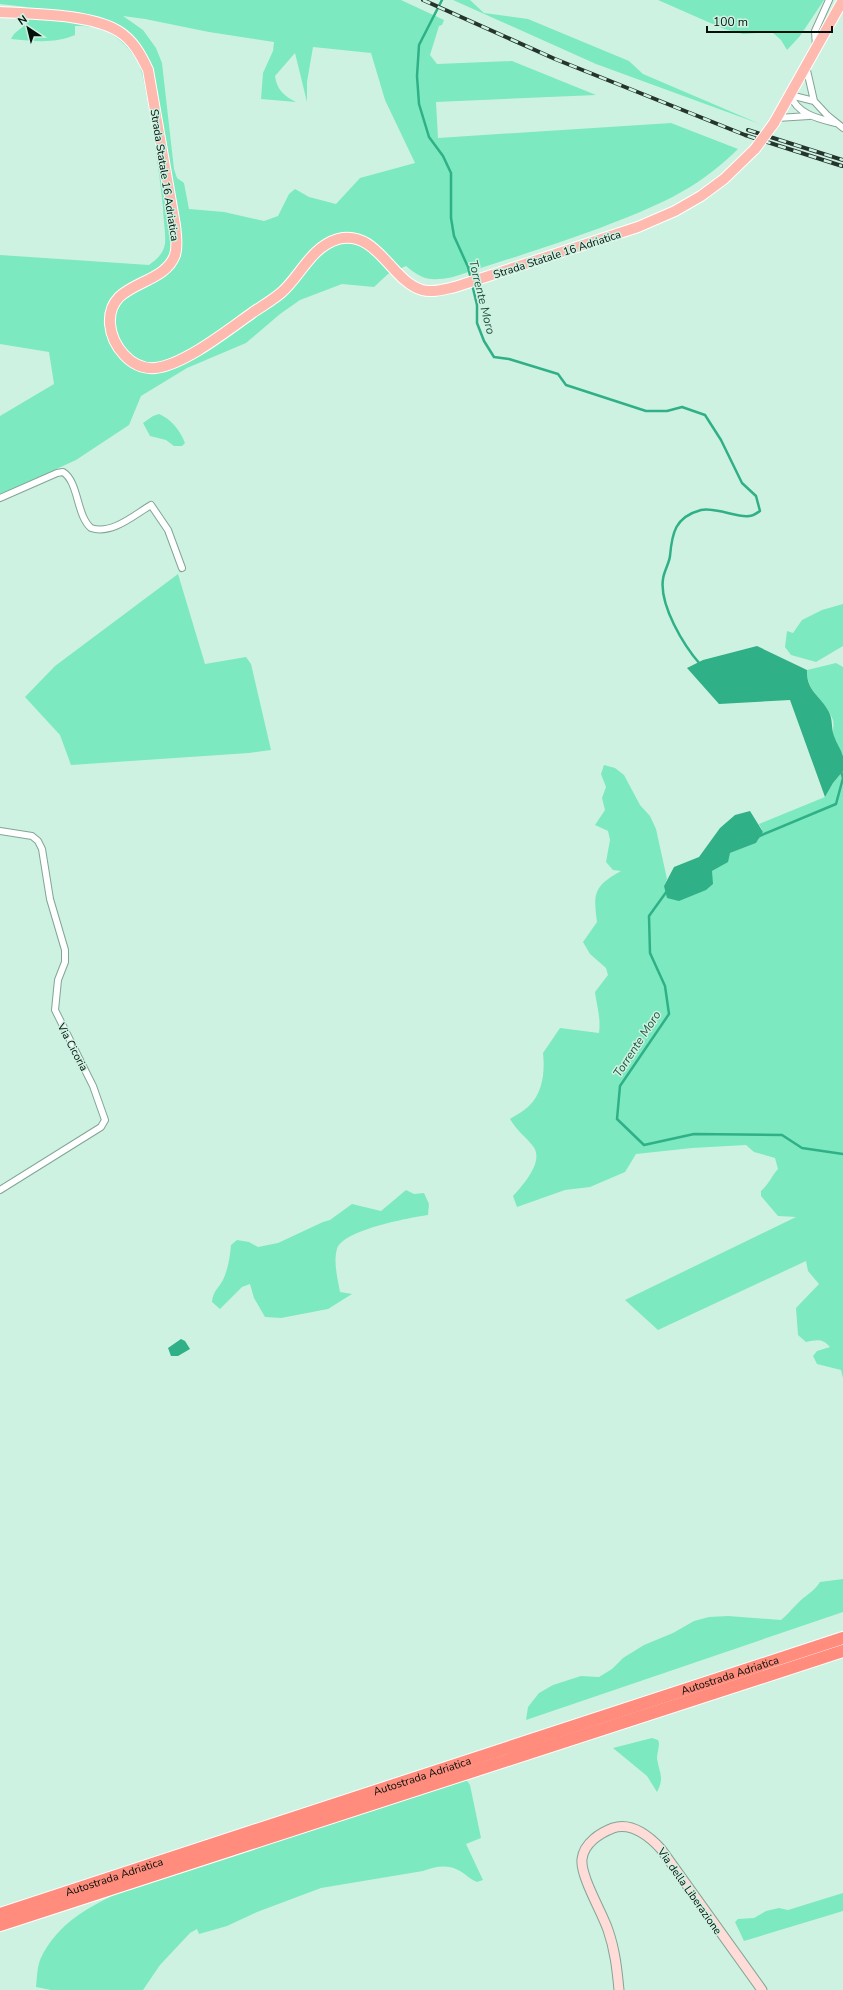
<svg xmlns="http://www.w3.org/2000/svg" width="843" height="1990" font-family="'Nunito Sans',sans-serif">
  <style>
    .green { fill: #7ce9c0; fill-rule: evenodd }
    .water { fill: #2fb087 }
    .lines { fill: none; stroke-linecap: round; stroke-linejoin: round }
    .stream { stroke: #2fb087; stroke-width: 2.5 }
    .street-casing { stroke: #82a596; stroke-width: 8 }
    .secondary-casing { stroke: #82a596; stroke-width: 11 }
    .primary-casing { stroke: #fff; stroke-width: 12 }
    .highway-casing { stroke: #fff; stroke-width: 14 }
    .street { stroke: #fff; stroke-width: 6 }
    .secondary { stroke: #ffdcd8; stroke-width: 9 }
    .primary { stroke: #ffbab0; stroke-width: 10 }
    .highway { stroke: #ff8c7c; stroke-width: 12 }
    .rail-casing { stroke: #25352e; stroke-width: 4 }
    .rail { stroke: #cef2e2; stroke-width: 2.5; stroke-dasharray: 8; stroke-linecap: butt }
    .primary-bridge-casing { stroke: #fff; stroke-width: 12; stroke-linecap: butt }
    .primary-bridge { stroke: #ffbab0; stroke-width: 10 }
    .labels { text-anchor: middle; stroke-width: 3; stroke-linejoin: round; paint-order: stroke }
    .street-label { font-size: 11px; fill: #04100b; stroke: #cef2e2 }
    .water-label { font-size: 12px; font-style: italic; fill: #215341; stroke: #cef2e2 }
  </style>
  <rect width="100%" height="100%" fill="#cef2e2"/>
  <path class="green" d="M 0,0 L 401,0 L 444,20 L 442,25 L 439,26 L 430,55 L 437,64 L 512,61 L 596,95 L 436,102 L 438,138 L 671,123 L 738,149 C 696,191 654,207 600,228 C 551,246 502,261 453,277 C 431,281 424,281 406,266 L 388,274 L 374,287 L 342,284 L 300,300 L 280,314 L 246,343 L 187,368 L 141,396 L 129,425 L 76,460 L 0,495 L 0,416 L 54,384 L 49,352 L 0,344 L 0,255 L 149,265 C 157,259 163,254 165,244 C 166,232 163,219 163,207 C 159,171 154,135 147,99 C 144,84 143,69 134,56 C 119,35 101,25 75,26 L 75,35 C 54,44 34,41 11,39 C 15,30 24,28 29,20 L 26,7 L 0,4 ZM 123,16 L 145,19 L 209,32 L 274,42 L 273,51 L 263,73 L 261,99 L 296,102 C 284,96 277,90 275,76 L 295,53 L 307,102 L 307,82 L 313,47 L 371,53 L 385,100 L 415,163 L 360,178 L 336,204 L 309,197 L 295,189 L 289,194 L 278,216 L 264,221 L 224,212 L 189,209 L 184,183 L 177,178 L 174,169 L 162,63 L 156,48 L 143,30 Z
    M 453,0 L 470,0 L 484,13 L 528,19 L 629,61 L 643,74 L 760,124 L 596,64 Z
    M 658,0 L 824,0 L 800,36 L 787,50 L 781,40 L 772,32 L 743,34 L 724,29 Z
    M 159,414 C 171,419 180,430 185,443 L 182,446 L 174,446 L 166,440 L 150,436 L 143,423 L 153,416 Z
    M 178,574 L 205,664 L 246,657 L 251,664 L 271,750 L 249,753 L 71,765 L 60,735 L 25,697 L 55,666 Z
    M 843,604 L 843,646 L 816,662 L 791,655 L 785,647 L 787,631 L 793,633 L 802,620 L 822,610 Z
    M 836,663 L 843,667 L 843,755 C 839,749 834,740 833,733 C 833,729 834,724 833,720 C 826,699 806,693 807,670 Z
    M 604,765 L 615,768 L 624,775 L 640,805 L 650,816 L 656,829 L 667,879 L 664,886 L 712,871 L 720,866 L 730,853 L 756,843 L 763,832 L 759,824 L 825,797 L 833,783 L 843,771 L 843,1378 L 841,1370 L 817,1364 L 813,1356 L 817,1351 L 830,1347 C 822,1338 817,1340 806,1342 L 798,1335 L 796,1308 L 819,1284 L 808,1271 L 806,1261 L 658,1330 L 625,1300 L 796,1217 L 778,1216 L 761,1196 L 761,1191 C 769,1184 771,1177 778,1169 L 775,1158 L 754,1152 L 746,1145 L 692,1148 L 636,1154 L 625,1172 L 590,1187 L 565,1190 L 517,1207 L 513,1196 C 523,1185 546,1160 532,1145 C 524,1135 518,1132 510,1119 C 516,1115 524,1111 529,1106 C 543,1093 545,1071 543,1053 L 560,1028 L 599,1033 C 601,1017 597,1008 595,992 L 608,975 L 606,968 L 590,954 L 583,942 L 597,922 C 593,893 594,886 621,871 L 613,870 L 606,862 L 610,840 L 608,831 L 595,825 L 605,810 L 602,798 L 606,787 L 601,774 Z
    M 406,1190 L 414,1194 L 424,1193 L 429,1204 L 428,1215 C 408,1218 343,1230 337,1249 C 333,1262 338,1280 340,1292 L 352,1294 L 328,1309 L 281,1318 L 265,1317 L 254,1298 L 250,1284 L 242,1287 L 220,1309 L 212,1302 C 213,1291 218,1289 223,1280 C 228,1269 230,1257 231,1245 L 237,1240 L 249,1242 L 258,1247 L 278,1243 L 323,1222 L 330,1220 L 352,1204 L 381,1211 Z
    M 843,1579 L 843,1612 L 526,1720 L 528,1707 L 539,1693 L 553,1685 L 581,1676 L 599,1677 L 612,1669 L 623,1658 L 644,1645 L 673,1633 L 694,1621 L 709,1617 L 728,1616 L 781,1620 C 787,1615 791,1610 797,1604 C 804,1596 814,1592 820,1582 Z
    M 652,1738 L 658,1740 L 659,1743 C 659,1748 657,1754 657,1758 C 659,1773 665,1777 657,1792 L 647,1776 L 613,1748 Z
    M 465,1778 L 470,1785 L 481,1838 L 466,1844 L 483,1880 L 477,1882 C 469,1879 465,1873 458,1870 C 446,1864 435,1867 423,1871 L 321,1888 L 257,1912 L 227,1926 L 199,1934 L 197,1929 L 190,1933 L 160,1965 L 143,1990 L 51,1990 L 36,1987 C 37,1979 37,1968 40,1960 C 57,1922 92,1905 127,1889 Z
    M 843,1893 L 843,1911 L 744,1941 L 735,1922 L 738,1919 L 754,1918 L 766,1911 L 779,1908 L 788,1910 Z"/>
  <path class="water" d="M 757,646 L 807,670 C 806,691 820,695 829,712 C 833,720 831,728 834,736 C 836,743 841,749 843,756 C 843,760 843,766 843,771 L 833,783 L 825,797 L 790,700 L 719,704 L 687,668 L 703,660 Z
    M 750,811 L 763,832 L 756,843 L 730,853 L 728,862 L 712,871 L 713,884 L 706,890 L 679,901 L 667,898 L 664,886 L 674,867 L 699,857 L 720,828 L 735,815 Z
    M 181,1339 L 185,1341 L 190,1349 L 178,1356 L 171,1356 L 168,1348 Z"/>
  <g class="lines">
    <path class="stream" d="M 442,0 L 419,45 L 417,76 L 419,104 L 429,137 L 443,156 L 451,173 L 451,218 L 454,236 L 468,267 L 471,279
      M 472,284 L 477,305 L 477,323 L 484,341 L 494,357 L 509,359 L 558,374 L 566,385 L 646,411 L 667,411 L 682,407 L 705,415 L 721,440 L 742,483 L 756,496 L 760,511 C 757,513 753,516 749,516 C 738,518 716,507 701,510 C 675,517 672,533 670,556 C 669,564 664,571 663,579 C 659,605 684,646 700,664
      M 841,771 L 843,778
      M 757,837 L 836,804 L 843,778
      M 667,891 L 649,916 L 650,953 L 665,986 L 669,1014 L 620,1086 L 617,1119 L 644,1145 L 694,1134 L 782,1135 L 802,1148 L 843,1154"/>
    <defs>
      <path id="street" d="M 816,47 L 815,31 L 829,0
        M 806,66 L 814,101
        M 790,95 L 814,101 L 827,115 L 843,128
        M 790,95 C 798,114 816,118 835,123
        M 777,118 L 809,116
        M 0,498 L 57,473 L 63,472 C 79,482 76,515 91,528 C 112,535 134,515 151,505 L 168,530 L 182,568
        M 0,831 L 32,836 L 38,841 L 42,849 L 50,899 L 65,950 L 65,962 L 58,980 L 55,1010 L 93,1086 L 105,1120 L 101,1127 L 0,1190"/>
      <path id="secondary" d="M 619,1990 C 617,1969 615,1950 608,1930 C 602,1912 580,1876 582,1859 C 584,1843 600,1833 613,1828 C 632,1822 649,1836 661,1849 L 762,1990"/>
      <path id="primary" d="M 0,12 C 33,14 90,14 118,31 C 133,40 141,55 148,70 L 175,225 C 176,235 178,246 175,255 C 163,288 107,280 110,324 C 112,346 131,370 155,368 C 184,365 228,330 252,313 C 262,306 273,300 282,292 C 301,275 311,247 338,239 C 377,229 391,281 422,290 C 433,293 445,289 455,287 L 638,227 L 675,211 L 701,196 L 724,179 L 755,149
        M 774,123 L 843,0"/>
      <g id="highway">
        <path id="s1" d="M 0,1914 L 843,1638"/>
        <path d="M 0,1925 L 843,1651"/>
      </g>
    </defs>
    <use href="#street" class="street-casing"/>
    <use href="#secondary" class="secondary-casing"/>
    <use href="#primary" class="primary-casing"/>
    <use href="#highway" class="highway-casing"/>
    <use href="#street" class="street"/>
    <use href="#secondary" class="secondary"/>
    <use href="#primary" class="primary"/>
    <use href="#highway" class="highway"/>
    <defs>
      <path id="rail" d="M 423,0 L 555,59 L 745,135 L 842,166
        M 748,130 L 843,160"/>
    </defs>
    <use href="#rail" class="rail-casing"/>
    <use href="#rail" class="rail"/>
    <defs>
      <path id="primary-bridge" d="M 755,149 L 774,123"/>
    </defs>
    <use href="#primary-bridge" class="primary-bridge-casing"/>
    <use href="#primary-bridge" class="primary-bridge"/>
  </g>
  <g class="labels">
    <g class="street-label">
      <text transform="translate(165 175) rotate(81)" y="4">Strada Statale 16 Adriatica</text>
      <text transform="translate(557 254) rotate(-18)" y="4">Strada Statale 16 Adriatica</text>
      <text transform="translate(73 1047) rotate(62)" y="4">Via Cicoria</text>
      <text dy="4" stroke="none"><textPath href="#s1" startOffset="768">Autostrada Adriatica</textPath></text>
      <text dy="4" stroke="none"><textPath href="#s1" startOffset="444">Autostrada Adriatica</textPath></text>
      <text dy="4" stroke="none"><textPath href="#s1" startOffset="120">Autostrada Adriatica</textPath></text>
      <text transform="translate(690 1891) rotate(55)" y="4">Via della Liberazione</text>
    </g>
    <g class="water-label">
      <text transform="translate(482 297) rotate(76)" y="4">Torrente Moro</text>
      <text transform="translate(637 1044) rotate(-57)" y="4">Torrente Moro</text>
    </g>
  </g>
  <g transform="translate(28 28) rotate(325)" stroke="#cef2e2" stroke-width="3" paint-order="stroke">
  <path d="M0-3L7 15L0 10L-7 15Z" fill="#04100b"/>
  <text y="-6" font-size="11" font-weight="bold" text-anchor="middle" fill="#04100b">N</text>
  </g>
  <path d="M707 26v6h125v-6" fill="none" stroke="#04100b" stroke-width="2"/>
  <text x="713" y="26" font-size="12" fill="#04100b" stroke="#cef2e2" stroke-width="3" paint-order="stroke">100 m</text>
</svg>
